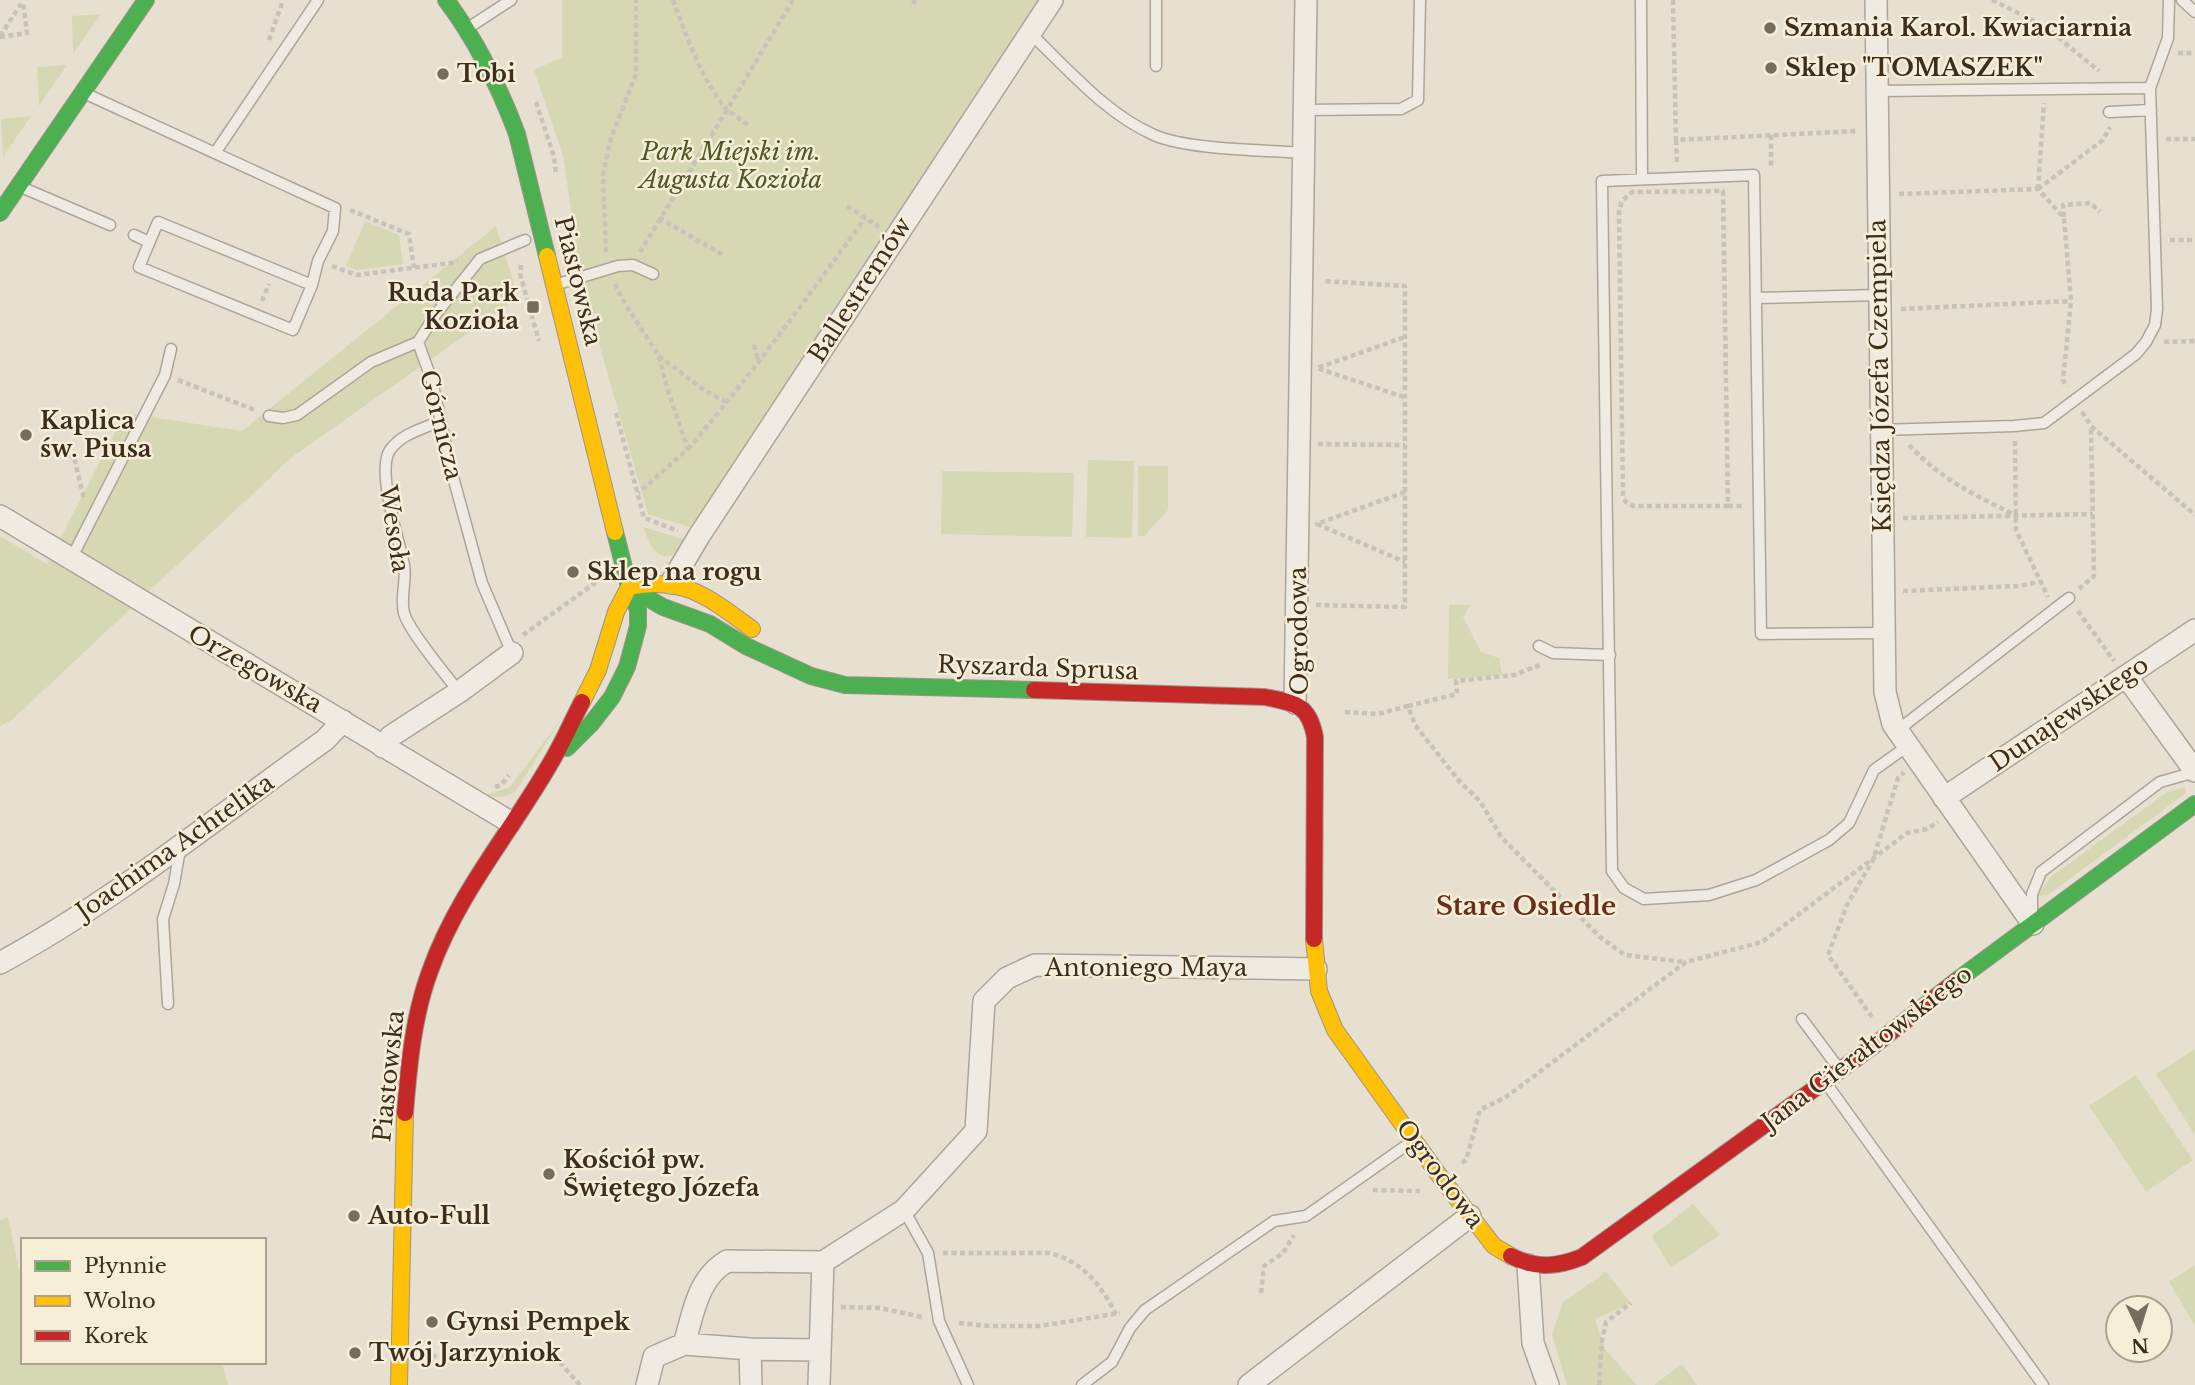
<svg xmlns="http://www.w3.org/2000/svg" width="2195" height="1385" font-family="'Libre Baskerville',serif">
  <style>
    .green { fill: #d6d7b3 }
    .lines { fill: none; stroke-linecap: round; stroke-linejoin: round }
    .lane-casing { stroke: #ada599; stroke-width: 13 }
    .street-casing { stroke: #ada599; stroke-width: 24 }
    .fast-casing { stroke: #9c958a; stroke-width: 18 }
    .slow-casing { stroke: #9c958a; stroke-width: 18 }
    .jam-casing { stroke: #9c958a; stroke-width: 18 }
    .path { stroke: #c8c2b9; stroke-width: 4.5; stroke-dasharray: 5 3.5; stroke-linecap: butt }
    .lane { stroke: #efebe3; stroke-width: 10 }
    .street { stroke: #efebe3; stroke-width: 21 }
    .fast { stroke: #4caf50; stroke-width: 16 }
    .slow { stroke: #ffc107; stroke-width: 16 }
    .jam { stroke: #c62828; stroke-width: 16 }
    .poi-dot { fill: #786c5e; stroke: #f7eed8; stroke-width: 2.5 }
    .labels { text-anchor: middle; stroke-width: 5; stroke-linejoin: round; paint-order: stroke }
    .poi-label { font-size: 24px; font-weight: bold; fill: #3d2e20; stroke: #f7eed8; text-anchor: start }
    .park-label { font-size: 24px; font-style: italic; fill: #4d5a26; stroke: #f7eed8 }
    .street-label { font-size: 24px; fill: #3d2e20; stroke: #f7eed8 }
    .neighbourhood-label { font-size: 26px; font-weight: bold; fill: #6b2e1e; stroke: #f7eed8 }
  </style>
  <rect width="100%" height="100%" fill="#e7e0d1"/>
  <path class="green" d="M 562,0 L 1046,0 L 884,233 L 693,526 L 689,527 L 648,514 L 582,285 L 563,155 L 534,70 L 562,57 Z
    M 101,14 L 73,54 L 72,16 Z
    M 67,65 L 39,106 L 37,67 Z
    M 31,116 L 3,157 L 1,119 Z
    M 365,221 L 399,235 L 403,264 L 357,270 L 346,266 Z
    M 496,226 L 518,298 L 292,457 L 13,719 L 0,726 L 0,536 L 47,564 L 125,413 L 242,431 Z
    M 1088,460 L 1134,461 L 1132,538 L 1086,537 Z
    M 1138,466 L 1168,466 L 1168,510 L 1144,536 L 1138,536 Z
    M 942,471 L 1074,473 L 1072,537 L 941,534 Z
    M 643,527 L 685,540 L 672,556 C 653,558 649,542 643,527 Z
    M 1449,605 L 1470,605 L 1463,617 L 1481,652 L 1499,658 L 1502,675 L 1448,679 Z
    M 562,718 L 516,791 C 506,797 498,799 487,795 L 510,787 Z
    M 2185,787 L 2186,793 L 2048,895 L 2038,896 L 2038,893 L 2052,876 L 2167,792 Z
    M 2195,1049 L 2195,1135 L 2156,1074 Z
    M 2136,1075 L 2193,1160 L 2146,1192 L 2089,1106 Z
    M 1693,1204 L 1720,1235 L 1671,1268 L 1652,1236 Z
    M 8,1217 L 23,1288 L 23,1362 L 222,1362 L 228,1385 L 0,1385 L 0,1220 Z
    M 2195,1265 L 2195,1326 L 2169,1282 Z
    M 1606,1272 L 1631,1303 L 1595,1319 L 1605,1349 L 1637,1385 L 1567,1385 L 1552,1334 L 1563,1302 Z
    M 1682,1364 L 1697,1385 L 1654,1385 Z"/>
  <g class="lines">
    <defs>
      <path id="lane" d="M 1156,0 L 1156,66
        M 1641,0 L 1642,179
        M 2182,0 L 2195,12
        M 468,28 L 511,0
        M 1030,33 C 1068,69 1106,114 1154,135 C 1188,150 1265,150 1304,153
        M 1876,91 L 2150,88
        M 84,93 L 335,208 L 333,231 L 318,261 L 312,285 L 293,330 L 139,267 L 158,222 L 312,285
        M 1305,110 L 1401,109 L 1418,100 L 1420,0
        M 2109,112 L 2151,110
        M 215,153 L 318,0
        M 21,187 L 110,225
        M 134,235 L 149,242
        M 558,284 L 618,266 L 633,265 L 653,274
        M 1756,298 L 1879,295
        M 269,416 L 283,418 L 297,415 L 371,362 L 418,342
        M 441,421 C 424,428 401,434 390,450 C 376,470 399,540 404,565 C 407,580 400,597 404,613 C 408,630 447,676 459,692
        M 1881,430 L 2014,426 L 2044,423 L 2136,354 L 2146,342 L 2155,325 L 2157,309 L 2150,88 L 2168,38 L 2169,0
        M 71,559 L 165,375 L 171,349
        M 1884,633 L 1761,634 L 1754,175 L 1602,181 L 1612,871 L 1624,888 L 1644,899 L 1709,895 L 1756,880 L 1829,840 L 1849,823 L 1874,770 L 1909,745
        M 1539,646 L 1553,653 L 1610,655
        M 512,653 L 482,583 L 452,473 L 432,381 L 418,342 L 436,314 L 480,259 L 525,240
        M 1898,730 L 2069,598
        M 2032,916 L 2032,894 L 2041,872 L 2160,782 L 2195,772
        M 168,1004 L 163,919 L 174,884 L 180,849
        M 1802,1019 L 1840,1070
        M 1826,1083 L 2043,1385
        M 904,1210 L 928,1253 L 939,1321 L 968,1385
        M 1082,1385 L 1112,1362 L 1130,1328 L 1145,1310 L 1274,1221 L 1306,1216 L 1411,1142"/>
      <path id="street" d="M 1876,0 L 1885,692 L 1893,724 L 2033,924
        M 0,516 L 510,822
        M 671,583 L 699,536 L 1052,0
        M 2126,676 L 2195,771
        M 1295,703 L 1306,0
        M 383,747 L 391,736 L 459,692 L 512,653
        M 1944,798 L 2195,630
        M 0,963 C 116,900 218,816 325,740 L 343,721
        M 1528,1265 L 1533,1343 L 1548,1385
        M 684,1344 C 694,1312 697,1279 727,1261 L 823,1262
        M 750,1349 L 820,1350
        M 647,1385 L 654,1357 L 684,1344 L 750,1349 L 751,1385
        M 819,1385 L 823,1262 L 904,1210 L 976,1131 L 984,1001 L 1007,978 L 1035,965 L 1316,969
        M 1249,1385 L 1470,1216"/>
      <path id="fast" d="M 446,0 C 477,41 499,86 517,134 L 547,256
        M 0,213 L 146,0
        M 629,587 L 663,607 L 710,624 L 746,646 L 811,676 L 845,685 L 1034,690
        M 567,748 L 591,724 L 612,697 L 627,667 L 638,626 L 638,610 L 629,587 L 615,532
        M 1956,981 L 2195,804"/>
      <path id="slow" d="M 547,256 L 615,532
        M 629,587 C 683,575 710,598 752,629
        M 582,702 L 598,670 L 616,612 L 629,587
        M 1314,939 L 1319,991 L 1335,1030 L 1441,1178 L 1494,1246 L 1511,1256
        M 399,1385 L 405,1113"/>
      <path id="jam" d="M 1034,690 L 1265,697 C 1295,703 1309,704 1315,737 L 1314,939
        M 405,1113 C 409,1065 413,1017 430,971 C 458,893 509,835 550,764 C 562,744 571,723 582,702
        M 1511,1256 C 1536,1269 1557,1267 1582,1257 L 1872,1047 L 1956,981"/>
    </defs>
    <use href="#lane" class="lane-casing"/>
    <use href="#street" class="street-casing"/>
    <use href="#fast" class="fast-casing"/>
    <use href="#slow" class="slow-casing"/>
    <use href="#jam" class="jam-casing"/>
    <path class="path" d="M 673,0 C 687,37 701,79 727,110 L 793,0
      M 1673,0 L 1676,140 L 1857,131
      M 1992,0 L 2044,26 L 2099,71
      M 913,4 L 915,0
      M 0,36 L 23,1
      M 0,37 L 27,33 L 23,2
      M 269,40 L 283,0
      M 2178,53 L 2195,53
      M 536,102 L 554,157 L 556,174
      M 1771,135 L 1771,169
      M 2166,139 L 2195,139
      M 1676,140 L 1677,164
      M 2038,189 L 2103,140 L 2110,127
      M 2038,189 L 2044,103
      M 1723,191 L 1728,506 L 1633,506 L 1626,502 L 1623,496 L 1619,210 L 1622,201 L 1632,192 Z
      M 1899,194 L 2038,189 L 2064,218 L 2071,301 L 2063,380 L 2067,387
      M 847,206 L 879,227
      M 350,210 L 409,234 L 414,268
      M 2064,217 L 2063,205 L 2090,203 L 2100,212
      M 659,218 L 723,255
      M 2170,240 L 2195,240
      M 606,252 L 603,175 L 610,141 L 636,74 L 636,0
      M 640,252 L 727,110 L 748,125
      M 521,265 L 520,274 L 539,341
      M 332,266 L 357,275 L 458,262
      M 615,284 L 622,299 L 659,356 L 667,388 L 688,449 L 638,493
      M 262,301 L 269,284
      M 1901,309 L 2071,301
      M 2164,342 L 2195,341
      M 754,345 L 758,361
      M 659,356 L 704,390 L 728,403
      M 178,380 L 255,410
      M 1404,397 L 1317,368 L 1405,337
      M 2082,412 L 2091,426 L 2195,515
      M 616,413 L 644,518 L 678,531
      M 2015,441 L 2016,530 L 2048,597
      M 1318,444 L 1405,445
      M 1909,445 C 1942,480 1973,494 2015,515
      M 688,449 C 751,375 808,297 865,218
      M 60,452 L 74,457 L 84,499
      M 1405,492 L 1317,524 L 1405,562
      M 1728,506 L 1744,506
      M 1903,518 L 2093,514
      M 2079,589 L 2094,576 L 2091,427
      M 1903,591 L 2018,586 L 2040,582
      M 1316,605 L 1405,607 L 1405,286 L 1323,281
      M 2078,611 L 2114,661
      M 523,635 L 599,580
      M 1408,706 L 1457,694 L 1456,681 L 1514,675 L 1540,665
      M 1345,712 L 1378,714 L 1408,706 L 1415,725 L 1460,782 L 1480,801 L 1501,837 L 1600,937 L 1625,955 L 1685,962
      M 495,787 L 501,785 L 509,775
      M 1872,1017 L 1828,955 L 1847,905 L 1873,860 L 1898,778 L 1904,772
      M 1462,1163 L 1466,1160 L 1480,1110 L 1506,1097 L 1686,962 L 1762,942 L 1907,833 L 1927,829 L 1938,822
      M 1373,1190 L 1420,1191
      M 943,1253 L 1049,1253 C 1081,1260 1101,1285 1116,1314
      M 1261,1293 L 1264,1266 L 1283,1253 L 1294,1235
      M 841,1307 L 880,1308 L 922,1317
      M 959,1323 L 989,1326 L 1040,1326 L 1120,1313
      M 423,1356 L 527,1356
      M 554,1356 L 580,1385
      M 1599,1385 L 1602,1341 L 1606,1322 L 1631,1303"/>
    <use href="#lane" class="lane"/>
    <use href="#street" class="street"/>
    <use href="#fast" class="fast"/>
    <use href="#slow" class="slow"/>
    <use href="#jam" class="jam"/>
  </g>
  <g class="poi-dot">
    <circle cx="1770" cy="28" r="7"/>
    <circle cx="1771" cy="68" r="7"/>
    <circle cx="443" cy="74" r="7"/>
    <rect x="526" y="300" width="14" height="14" rx="3.5"/>
    <circle cx="26" cy="435" r="7"/>
    <circle cx="573" cy="572" r="7"/>
    <circle cx="549" cy="1174" r="7"/>
    <circle cx="354" cy="1216" r="7"/>
    <circle cx="432" cy="1322" r="7"/>
    <circle cx="355" cy="1353" r="7"/>
  </g>
  <g class="labels">
    <g class="poi-label">
      <text x="1784" y="36">Szmania Karol. Kwiaciarnia</text>
      <text x="1785" y="76">Sklep "TOMASZEK"</text>
      <text x="457" y="82">Tobi</text>
      <text x="519" y="301" text-anchor="end">Ruda Park<tspan x="519" dy="28">Kozioła</tspan></text>
      <text x="40" y="429">Kaplica<tspan x="40" dy="28">św. Piusa</tspan></text>
      <text x="587" y="580">Sklep na rogu</text>
      <text x="563" y="1168">Kościół pw.<tspan x="563" dy="28">Świętego Józefa</tspan></text>
      <text x="368" y="1224">Auto-Full</text>
      <text x="446" y="1330">Gynsi Pempek</text>
      <text x="369" y="1361">Twój Jarzyniok</text>
    </g>
    <g class="park-label">
      <text x="731" y="160">Park Miejski im.<tspan x="731" dy="28">Augusta Kozioła</tspan></text>
    </g>
    <g class="street-label">
      <text transform="translate(578 281) rotate(76)" y="8">Piastowska</text>
      <text transform="translate(860 290) rotate(-57)" y="8">Ballestremów</text>
      <text transform="translate(1880 376) rotate(-91)" y="8">Księdza Józefa Czempiela</text>
      <text transform="translate(441 425) rotate(76)" y="8">Górnicza</text>
      <text transform="translate(394 529) rotate(81)" y="8">Wesoła</text>
      <text transform="translate(1299 631) rotate(-91)" y="8">Ogrodowa</text>
      <text transform="translate(1038 668) rotate(2)" y="8">Ryszarda Sprusa</text>
      <text transform="translate(255 669) rotate(30)" y="8">Orzegowska</text>
      <text transform="translate(2069 714) rotate(-34)" y="8">Dunajewskiego</text>
      <text transform="translate(175 847) rotate(-35)" y="8">Joachima Achtelika</text>
      <text x="1146" y="976">Antoniego Maya</text>
      <text transform="translate(1867 1048) rotate(-37)" y="8">Jana Gierałtowskiego</text>
      <text transform="translate(389 1076) rotate(-84)" y="8">Piastowska</text>
      <text transform="translate(1440 1174) rotate(53)" y="8">Ogrodowa</text>
    </g>
    <g class="neighbourhood-label">
      <text x="1526" y="915">Stare Osiedle</text>
    </g>
  </g>
  <rect x="21" y="1238" width="245" height="126" fill="#f7eed8" stroke="#ada18e" stroke-width="2"/>
  <rect x="35" y="1261" width="35" height="10" fill="#4caf50" stroke="#ada18e" stroke-width="2"/>
  <text x="84" y="1273" font-size="21" fill="#3d2e20">Płynnie</text>
  <rect x="35" y="1296" width="35" height="10" fill="#ffc107" stroke="#ada18e" stroke-width="2"/>
  <text x="84" y="1308" font-size="21" fill="#3d2e20">Wolno</text>
  <rect x="35" y="1331" width="35" height="10" fill="#c62828" stroke="#ada18e" stroke-width="2"/>
  <text x="84" y="1343" font-size="21" fill="#3d2e20">Korek</text>
  <g transform="translate(2139 1329) rotate(176)"><circle r="33" fill="#f7eed8" stroke="#ada18e" stroke-width="2"/>
  <path d="M0-5L12 26L0 18L-12 26Z" fill="#786c5e"/>
  <text y="-10" font-size="19" font-weight="bold" text-anchor="middle" fill="#3d2e20">N</text>
  </g>
</svg>
